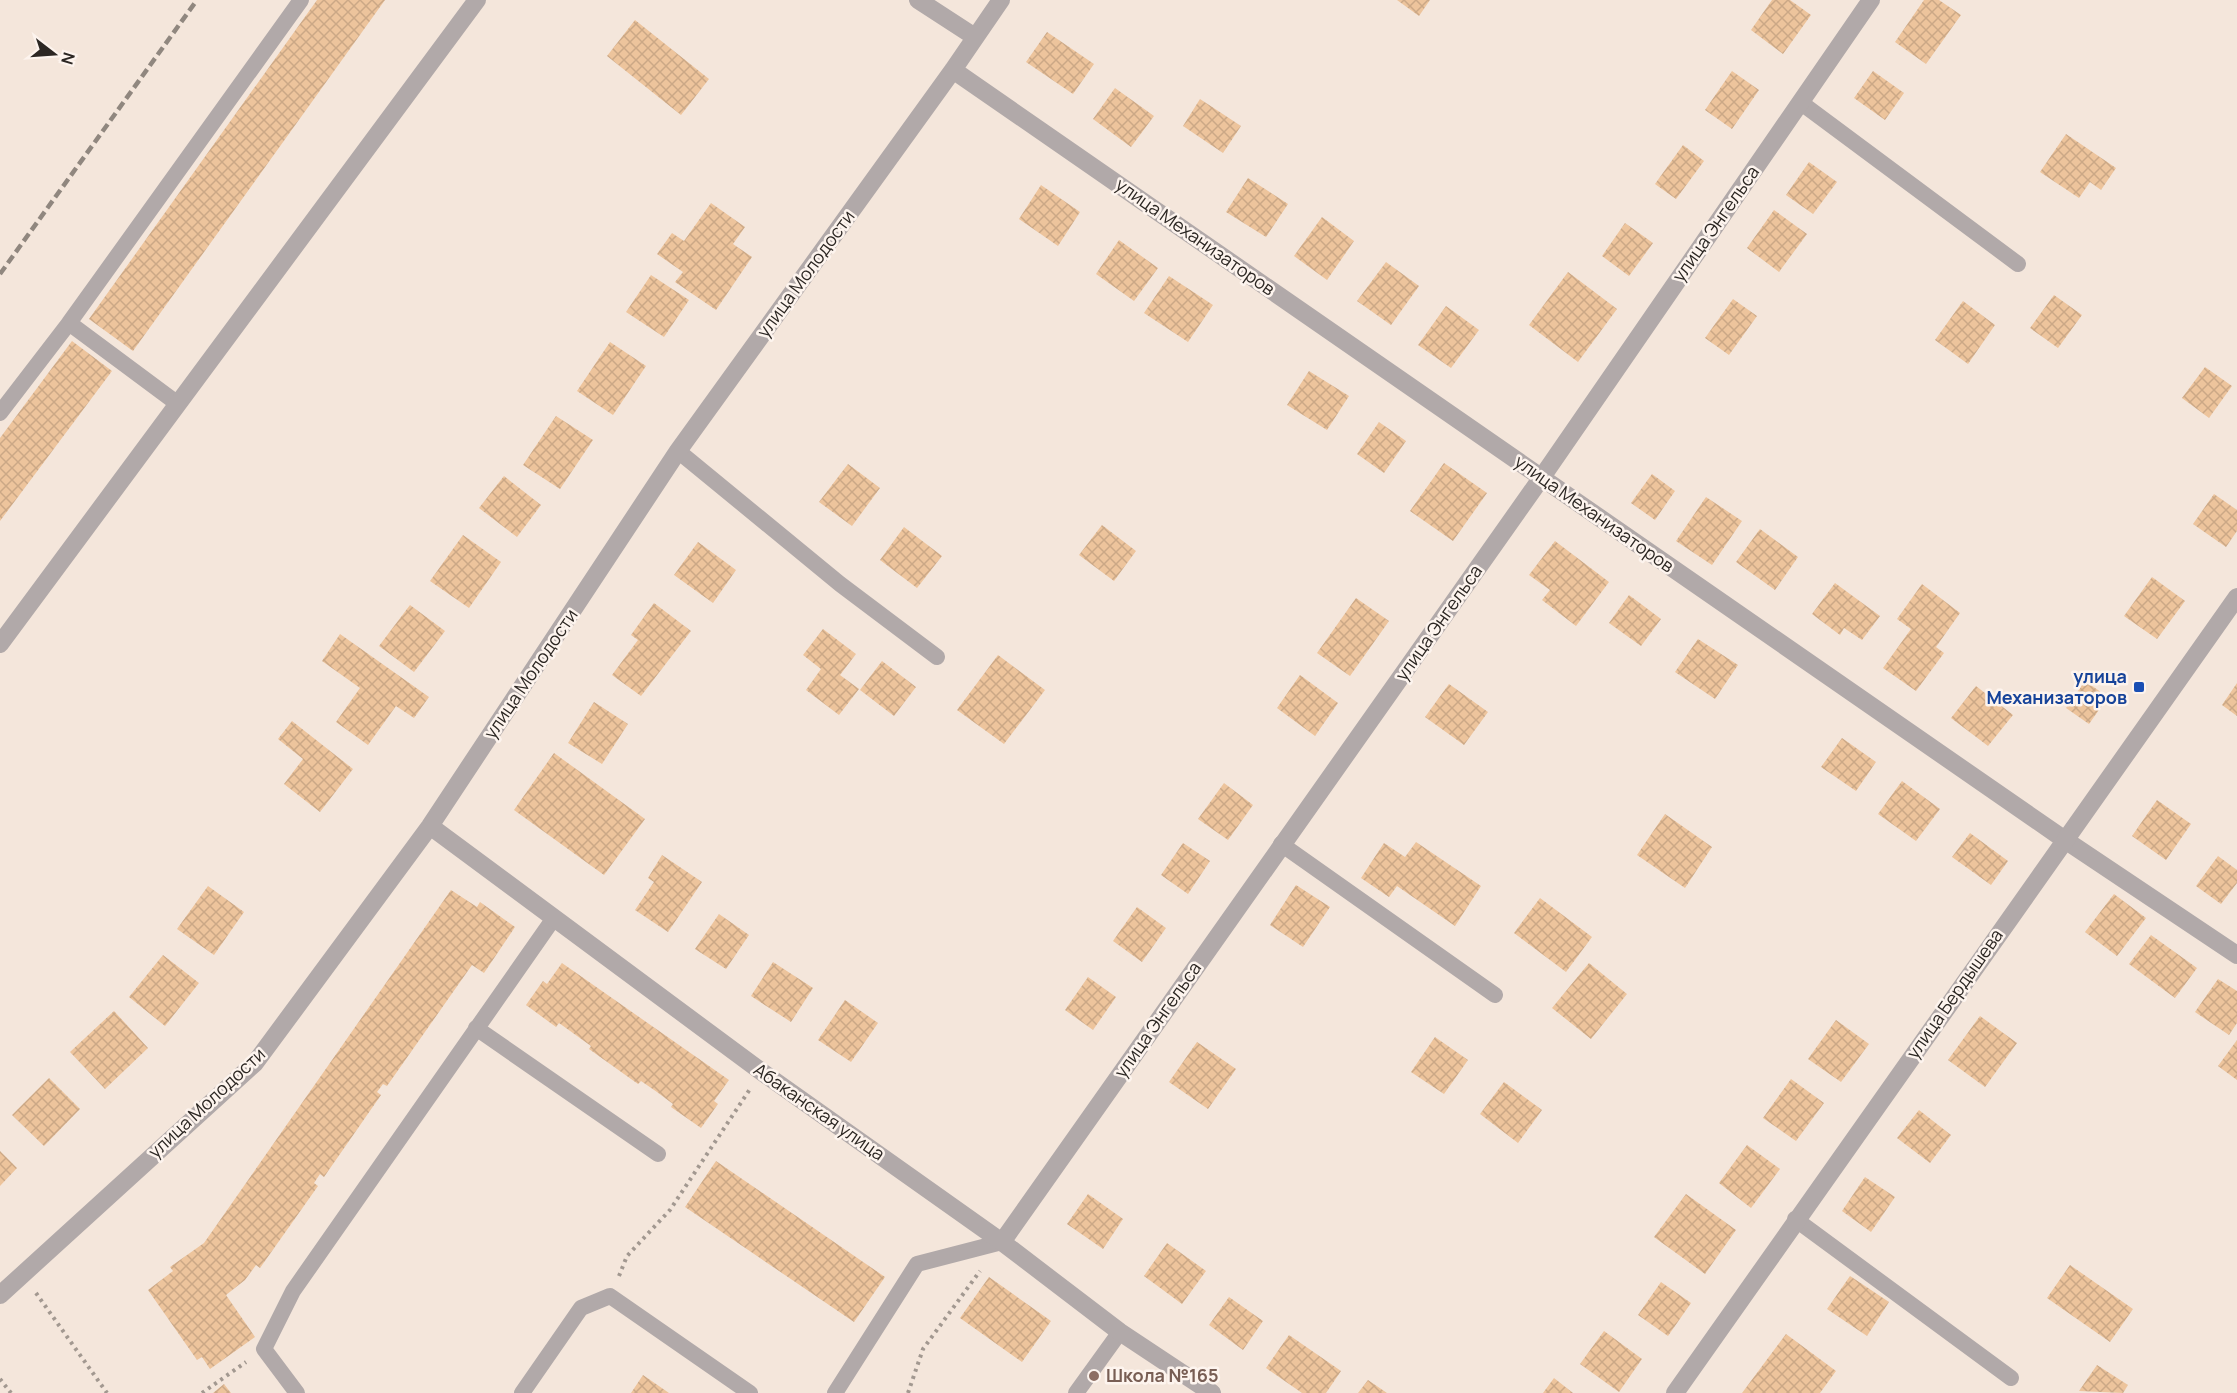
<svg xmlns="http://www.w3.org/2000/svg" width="2237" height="1393" font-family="Manrope,sans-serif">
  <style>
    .building { fill: url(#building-cross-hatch) }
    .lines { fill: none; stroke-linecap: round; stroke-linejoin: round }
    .path { stroke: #a29890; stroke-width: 4; stroke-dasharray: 3 4.5; stroke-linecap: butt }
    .service { stroke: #b1a9a9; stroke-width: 16 }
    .minor { stroke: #b1a9a9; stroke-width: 18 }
    .tertiary { stroke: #b1a9a9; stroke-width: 18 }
    .rail { stroke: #90877f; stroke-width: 4.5; stroke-dasharray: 9 4.5; stroke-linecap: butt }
    .transit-dot { fill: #1a4fb4; stroke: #fdf4ee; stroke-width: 2 }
    .education-dot { fill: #8d6e63; stroke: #fdf4ee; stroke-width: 2 }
    .labels { text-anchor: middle; stroke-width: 5; stroke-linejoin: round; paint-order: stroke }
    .street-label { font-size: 18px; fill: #2c2723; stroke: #fdf4ee }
    .transit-label { font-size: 18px; font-weight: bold; fill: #164399; stroke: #fdf4ee; text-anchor: end }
    .education-label { font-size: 18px; font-weight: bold; fill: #785e54; stroke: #fdf4ee; text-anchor: start }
  </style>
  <defs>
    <pattern id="building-cross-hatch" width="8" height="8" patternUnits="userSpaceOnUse" patternTransform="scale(1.5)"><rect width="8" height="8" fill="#edc49c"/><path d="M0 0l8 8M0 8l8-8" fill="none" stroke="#cba886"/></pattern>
  </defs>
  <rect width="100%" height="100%" fill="#f4e6db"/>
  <path class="building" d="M 317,0 L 385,0 L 133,351 L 89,319 Z
    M 1397,0 L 1430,0 L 1419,16 Z
    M 1772,0 L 1790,0 L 1811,15 L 1783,54 L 1751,30 Z
    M 1924,0 L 1939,0 L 1961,15 L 1926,64 L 1895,42 Z
    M 635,20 L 709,79 L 681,115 L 607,56 Z
    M 1047,32 L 1094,64 L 1073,94 L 1026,62 Z
    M 1732,71 L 1759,90 L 1732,129 L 1705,110 Z
    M 1873,71 L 1904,93 L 1885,120 L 1854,98 Z
    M 1115,88 L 1154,116 L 1131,147 L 1093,119 Z
    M 1200,99 L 1241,126 L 1223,153 L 1183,126 Z
    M 2066,134 L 2116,168 L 2101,190 L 2090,182 L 2079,198 L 2040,172 Z
    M 1683,145 L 1704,161 L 1676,199 L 1655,184 Z
    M 1809,162 L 1837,182 L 1813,214 L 1786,195 Z
    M 1248,178 L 1288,204 L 1266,237 L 1226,212 Z
    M 1041,185 L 1080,212 L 1058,246 L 1019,219 Z
    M 711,203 L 745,227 L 733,244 L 752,257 L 716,310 L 675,282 L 683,272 L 657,254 L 672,233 L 684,241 Z
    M 1774,210 L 1807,234 L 1779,272 L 1747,248 Z
    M 1322,217 L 1354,241 L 1327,280 L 1294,256 Z
    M 1625,223 L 1653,243 L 1629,276 L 1602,256 Z
    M 1119,240 L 1158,268 L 1134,301 L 1096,274 Z
    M 1386,262 L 1419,286 L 1391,325 L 1357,301 Z
    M 1568,272 L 1617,309 L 1578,362 L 1529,325 Z
    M 651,275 L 689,300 L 664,337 L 626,312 Z
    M 1169,276 L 1213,305 L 1188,342 L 1144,313 Z
    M 2054,295 L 2082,315 L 2058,348 L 2030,328 Z
    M 1733,299 L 1757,316 L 1729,355 L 1705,338 Z
    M 1963,301 L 1995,325 L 1968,364 L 1935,340 Z
    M 1446,306 L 1479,330 L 1451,368 L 1418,345 Z
    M 72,341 L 112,371 L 0,521 L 0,438 Z
    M 610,342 L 646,366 L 613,415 L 577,391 Z
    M 2205,367 L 2232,386 L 2209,418 L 2182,398 Z
    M 1309,371 L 1349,396 L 1327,430 L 1287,405 Z
    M 556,416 L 593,440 L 560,489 L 523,465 Z
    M 1379,422 L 1406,441 L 1384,473 L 1357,454 Z
    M 1444,463 L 1487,493 L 1453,541 L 1410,511 Z
    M 848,464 L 880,488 L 852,526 L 819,502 Z
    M 1652,474 L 1675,491 L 1655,520 L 1631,503 Z
    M 504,476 L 541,505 L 517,537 L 479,508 Z
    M 2214,494 L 2237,510 L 2237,531 L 2226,547 L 2193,524 Z
    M 1706,497 L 1742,521 L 1712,565 L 1676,541 Z
    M 1102,525 L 1136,551 L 1114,581 L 1079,555 Z
    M 904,527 L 942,556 L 917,588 L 880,560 Z
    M 1760,529 L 1798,557 L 1775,590 L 1736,562 Z
    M 463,535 L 501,562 L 469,608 L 430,581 Z
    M 1555,541 L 1609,582 L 1576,626 L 1542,600 L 1550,590 L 1529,575 Z
    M 698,542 L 736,570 L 713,603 L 674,575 Z
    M 2152,577 L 2185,601 L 2157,639 L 2124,616 Z
    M 1835,583 L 1880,616 L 1862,640 L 1844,628 L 1840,635 L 1812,614 Z
    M 1922,584 L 1960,613 L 1936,647 L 1944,653 L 1916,691 L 1883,668 L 1911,629 L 1897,619 Z
    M 1629,595 L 1661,619 L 1641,646 L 1609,623 Z
    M 1356,598 L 1389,621 L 1350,676 L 1317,653 Z
    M 654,603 L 691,631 L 641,696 L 612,675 L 638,640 L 631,635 Z
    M 410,605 L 445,631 L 414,672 L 379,646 Z
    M 823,629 L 856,654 L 840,675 L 859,689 L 839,715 L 806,690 L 821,669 L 803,655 Z
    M 340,634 L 429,697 L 414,718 L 396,706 L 368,745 L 336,722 L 360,688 L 322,661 Z
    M 1698,639 L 1738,665 L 1715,699 L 1675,672 Z
    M 998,655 L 1045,690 L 1004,744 L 957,710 Z
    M 882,661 L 916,687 L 894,716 L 860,690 Z
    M 1300,675 L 1338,703 L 1315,736 L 1277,708 Z
    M 2085,681 L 2108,697 L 2089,724 L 2066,708 Z
    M 2237,683 L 2237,716 L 2222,705 Z
    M 1449,684 L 1488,712 L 1464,745 L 1425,717 Z
    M 1976,686 L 2013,715 L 1988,746 L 1951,718 Z
    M 594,702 L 628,724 L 602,764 L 568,743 Z
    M 292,721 L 353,769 L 320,812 L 284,784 L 303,759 L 278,739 Z
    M 1842,738 L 1876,762 L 1856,791 L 1821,767 Z
    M 554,753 L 645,819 L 604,875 L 514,810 Z
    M 1902,781 L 1940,809 L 1916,841 L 1878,814 Z
    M 1224,783 L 1253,805 L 1228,840 L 1198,819 Z
    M 2157,800 L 2191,824 L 2166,860 L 2132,836 Z
    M 1665,814 L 1712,847 L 1685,888 L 1637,855 Z
    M 1970,833 L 2008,861 L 1991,885 L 1952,857 Z
    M 1416,842 L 1481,886 L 1455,926 L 1397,886 L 1389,897 L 1361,878 L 1384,843 L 1405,857 Z
    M 1183,843 L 1210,861 L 1188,894 L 1161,875 Z
    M 662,855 L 702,882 L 668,932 L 635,910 L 654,882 L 648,878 Z
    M 2218,856 L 2237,870 L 2237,883 L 2221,904 L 2196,886 Z
    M 1296,885 L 1330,907 L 1303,947 L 1270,925 Z
    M 208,886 L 244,912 L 214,955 L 177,929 Z
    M 451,890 L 477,907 L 480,902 L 515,927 L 484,973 L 472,965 L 387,1086 L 383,1084 L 377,1092 L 381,1095 L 324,1177 L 320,1174 L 314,1183 L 318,1186 L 260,1268 L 256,1265 L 245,1280 L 226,1295 L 255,1337 L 210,1369 L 202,1357 L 197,1360 L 148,1290 L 173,1271 L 170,1267 L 204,1243 Z
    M 2114,894 L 2146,918 L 2117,956 L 2085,932 Z
    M 1540,898 L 1592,937 L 1566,972 L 1514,933 Z
    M 1137,907 L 1166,928 L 1142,962 L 1113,941 Z
    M 719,914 L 749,935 L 726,969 L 695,949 Z
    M 2151,935 L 2197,968 L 2175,998 L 2129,964 Z
    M 163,955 L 199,983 L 165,1026 L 129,997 Z
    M 773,962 L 813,988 L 791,1022 L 751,996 Z
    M 562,963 L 729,1080 L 714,1101 L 718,1104 L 701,1128 L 671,1107 L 673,1104 L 657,1092 L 641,1081 L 638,1084 L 589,1049 L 591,1046 L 559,1023 L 556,1027 L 526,1005 L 543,981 L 547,984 Z
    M 1589,963 L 1627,994 L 1591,1039 L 1552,1008 Z
    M 1088,977 L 1116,997 L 1093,1030 L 1065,1010 Z
    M 2218,979 L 2237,991 L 2237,1023 L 2229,1035 L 2195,1012 Z
    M 845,1000 L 878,1023 L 851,1062 L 818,1040 Z
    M 114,1011 L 148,1048 L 105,1089 L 70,1052 Z
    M 1980,1016 L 2017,1043 L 1985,1087 L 1948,1060 Z
    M 1836,1020 L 1869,1044 L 1841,1082 L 1808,1059 Z
    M 1435,1037 L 1468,1060 L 1444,1094 L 1411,1072 Z
    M 2237,1040 L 2237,1080 L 2218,1066 Z
    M 1197,1042 L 1236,1069 L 1208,1109 L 1169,1082 Z
    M 49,1078 L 80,1109 L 44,1146 L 12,1115 Z
    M 1791,1079 L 1824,1103 L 1796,1141 L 1763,1118 Z
    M 1504,1082 L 1542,1110 L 1518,1143 L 1480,1114 Z
    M 1919,1110 L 1951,1135 L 1930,1163 L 1897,1138 Z
    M 1747,1145 L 1780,1169 L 1751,1208 L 1719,1183 Z
    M 0,1151 L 17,1168 L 0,1186 Z
    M 716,1161 L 885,1277 L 854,1322 L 685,1207 Z
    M 1865,1177 L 1895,1197 L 1871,1232 L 1842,1211 Z
    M 1088,1194 L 1123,1219 L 1103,1249 L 1067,1224 Z
    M 1686,1194 L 1736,1230 L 1705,1274 L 1654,1237 Z
    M 1167,1243 L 1206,1271 L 1182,1304 L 1144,1276 Z
    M 2070,1265 L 2133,1309 L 2110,1342 L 2047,1298 Z
    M 1850,1276 L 1889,1302 L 1867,1336 L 1827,1309 Z
    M 989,1277 L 1051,1321 L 1022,1362 L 960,1318 Z
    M 1661,1282 L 1691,1303 L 1668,1336 L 1638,1315 Z
    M 1229,1297 L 1263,1321 L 1243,1350 L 1209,1325 Z
    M 1604,1331 L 1642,1359 L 1619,1392 L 1580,1364 Z
    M 1786,1334 L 1836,1371 L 1820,1393 L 1742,1393 Z
    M 1289,1335 L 1341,1371 L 1326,1393 L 1302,1393 L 1266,1368 Z
    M 2097,1365 L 2128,1385 L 2123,1393 L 2079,1391 Z
    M 643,1375 L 669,1393 L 631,1393 Z
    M 1554,1378 L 1573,1393 L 1543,1393 Z
    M 1368,1380 L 1387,1393 L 1358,1393 Z
    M 224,1384 L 231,1393 L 213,1393 Z"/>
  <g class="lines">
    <path class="path" d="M 619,1276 L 627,1256 L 670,1210 L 750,1089
      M 36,1293 L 107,1393
      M 0,1379 L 11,1393
      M 202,1393 L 246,1362
      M 908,1393 L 923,1349 L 980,1271"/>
    <path class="service" d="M 1800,102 L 2018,264
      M 69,323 L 301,0
      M 0,413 L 69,323 L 178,404
      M 678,451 L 840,584 L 937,657
      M 1281,844 L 1495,995
      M 476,1028 L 658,1154
      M 1795,1219 L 2011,1378
      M 297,1393 L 264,1349 L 293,1291 L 554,918
      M 522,1393 L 581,1308 L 610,1296 L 750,1393
      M 835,1393 L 917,1264 L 1002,1242
      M 1076,1393 L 1120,1332"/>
    <path class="minor" d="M 918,0 L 975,37
      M 953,70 L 2065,840 L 2237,955
      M 0,644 L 477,0
      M 430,826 L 762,1072 L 1002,1242 L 1120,1332 L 1212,1393
      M 1002,1242 L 1542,477 L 1871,0
      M 0,1295 L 255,1063 L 430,826 L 678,451 L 953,70 L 1001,0"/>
    <path class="tertiary" d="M 1675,1393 L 2237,597"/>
    <path class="rail" d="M 0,274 L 197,0"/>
  </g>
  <rect class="transit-dot" x="2133" y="681" width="12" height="12" rx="3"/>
  <circle class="education-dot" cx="1094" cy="1376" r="6"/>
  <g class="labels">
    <g class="street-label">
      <text transform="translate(1716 224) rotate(-55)" y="6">улица Энгельса</text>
      <text transform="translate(1195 237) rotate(35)" y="6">улица Механизаторов</text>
      <text transform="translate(806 274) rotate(-54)" y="6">улица Молодости</text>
      <text transform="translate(1594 514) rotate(35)" y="6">улица Механизаторов</text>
      <text transform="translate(1439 623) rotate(-55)" y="6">улица Энгельса</text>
      <text transform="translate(531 674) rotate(-56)" y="6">улица Молодости</text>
      <text transform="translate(1955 994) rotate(-55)" y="6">улица Бердышева</text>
      <text transform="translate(1158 1020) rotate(-55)" y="6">улица Энгельса</text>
      <text transform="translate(207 1103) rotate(-43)" y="6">улица Молодости</text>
      <text transform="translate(819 1112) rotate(35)" y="6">Абаканская улица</text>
    </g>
    <g class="transit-label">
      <text x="2127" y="683">улица<tspan x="2127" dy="21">Механизаторов</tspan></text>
    </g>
    <g class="education-label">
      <text x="1106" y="1382">Школа №165</text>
    </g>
  </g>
  <g transform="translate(54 54) rotate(107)" stroke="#fdf4ee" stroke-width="4.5" paint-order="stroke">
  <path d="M0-4.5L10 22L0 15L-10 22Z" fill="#2c2723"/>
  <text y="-9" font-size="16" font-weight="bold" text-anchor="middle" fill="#2c2723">N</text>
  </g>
</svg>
